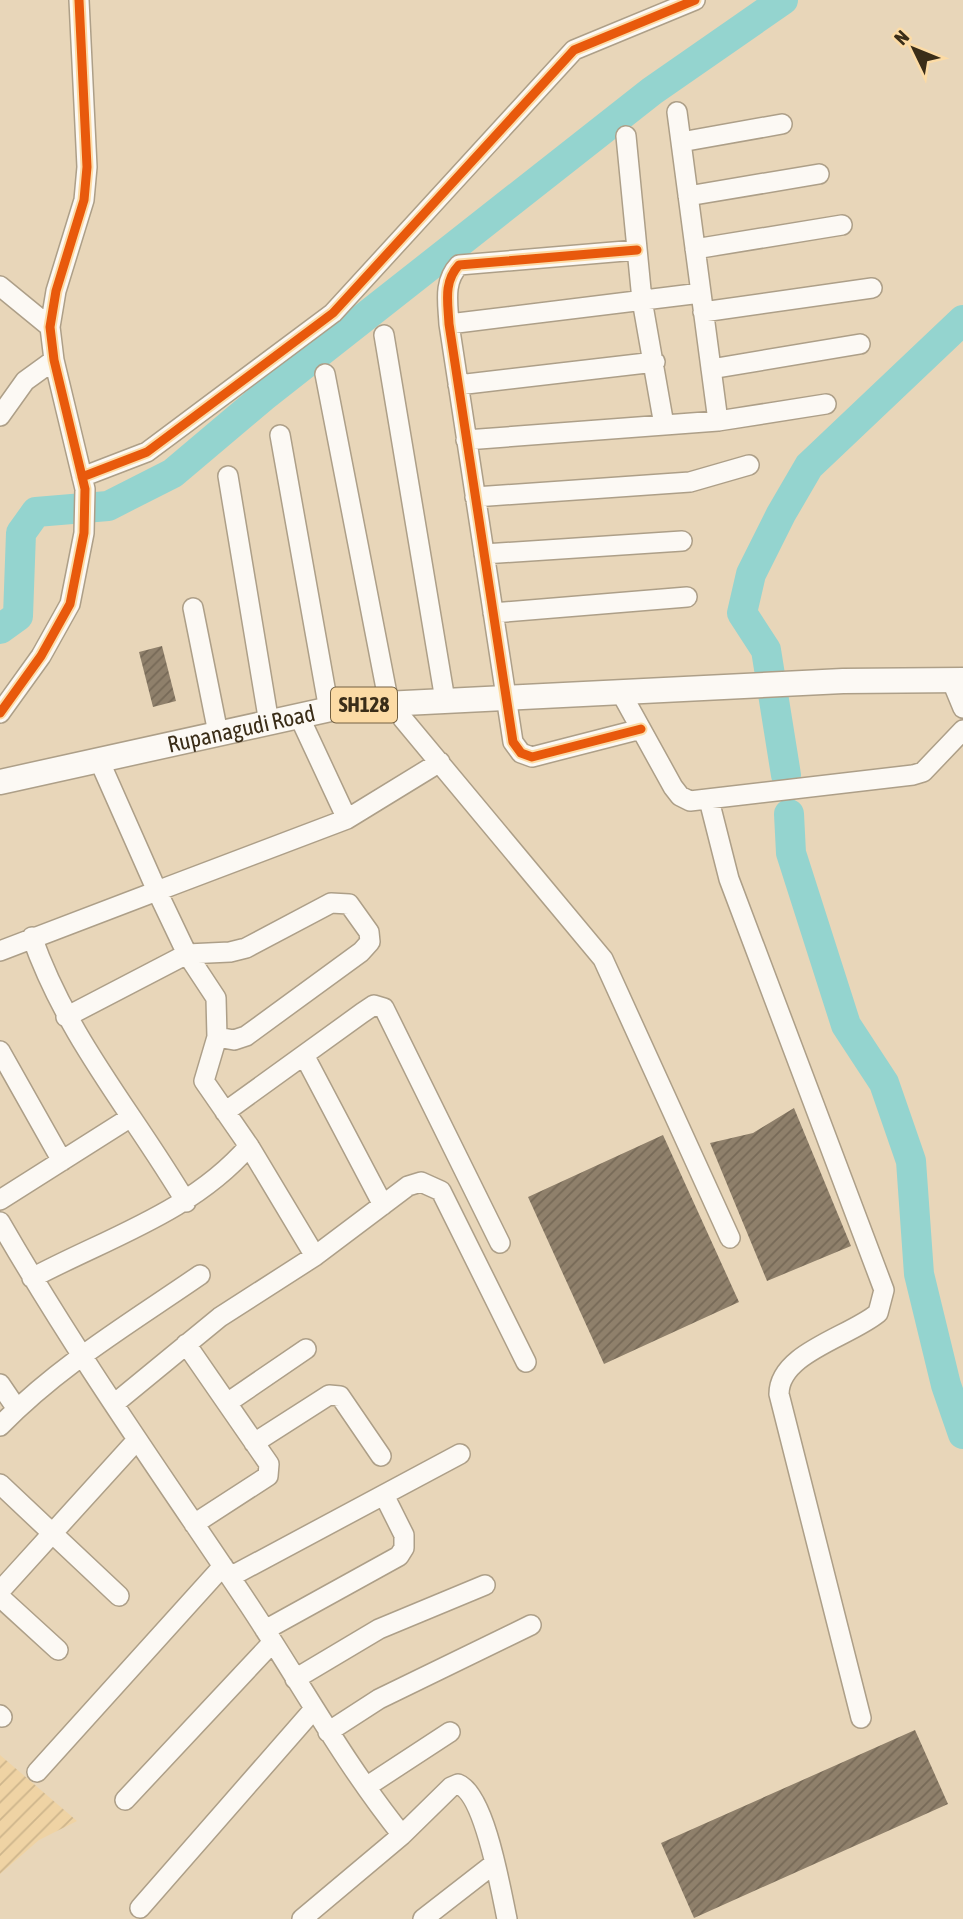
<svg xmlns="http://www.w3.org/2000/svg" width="963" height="1919" font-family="'Asap Condensed',sans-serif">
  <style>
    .industrial { fill: url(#industrial-furrows) }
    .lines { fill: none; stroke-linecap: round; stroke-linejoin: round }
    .river { stroke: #94d4cf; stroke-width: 30 }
    .building { fill: url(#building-hatch) }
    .minor-casing { stroke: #ad9f88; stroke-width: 22 }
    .major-casing { stroke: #ad9f88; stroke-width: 27 }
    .minor { stroke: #fcf9f4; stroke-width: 19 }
    .major { stroke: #fcf9f4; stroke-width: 24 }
    .cycleway-casing { stroke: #fcdba5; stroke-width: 13 }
    .cycleway { stroke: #e8590c; stroke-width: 9 }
    .labels { text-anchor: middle; stroke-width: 7; stroke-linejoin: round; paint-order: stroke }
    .shield { fill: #fcdba5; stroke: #746142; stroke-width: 2 }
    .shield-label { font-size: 21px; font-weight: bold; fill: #3a2d18 }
    .street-label { font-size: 23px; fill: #3a2d18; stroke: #fcdba5 }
  </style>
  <defs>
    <pattern id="industrial-furrows" width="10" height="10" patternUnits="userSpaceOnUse" patternTransform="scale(1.75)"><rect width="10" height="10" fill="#efd3a4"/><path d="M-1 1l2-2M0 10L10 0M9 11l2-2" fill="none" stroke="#ceb58c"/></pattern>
    <pattern id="building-hatch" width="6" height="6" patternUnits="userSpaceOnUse" patternTransform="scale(1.75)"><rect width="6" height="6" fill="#8f806b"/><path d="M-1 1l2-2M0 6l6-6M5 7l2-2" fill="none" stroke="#766957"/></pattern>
  </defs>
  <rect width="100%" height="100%" fill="#e8d6b9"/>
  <path class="industrial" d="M 0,1755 L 77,1821 L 39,1840 L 0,1874 Z"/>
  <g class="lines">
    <path class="river" d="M 0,629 L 18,616 L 21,533 L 36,512 L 108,506 L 173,473 L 263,397 L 652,91 L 783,0
      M 786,775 L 766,650 L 742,613 L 751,574 L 781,514 L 809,466 L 963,320
      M 789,814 L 791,853 L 846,1025 L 884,1083 L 911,1161 L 919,1274 L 946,1385 L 963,1434"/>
  </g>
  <path class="building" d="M 162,646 L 176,701 L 153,707 L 139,652 Z
    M 794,1108 L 851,1246 L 767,1281 L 710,1143 L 753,1133 Z
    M 663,1135 L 739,1302 L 604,1364 L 528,1197 Z
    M 915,1730 L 948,1804 L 694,1918 L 661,1843 Z"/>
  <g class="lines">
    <defs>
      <path id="minor" d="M 677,112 L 718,421
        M 626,136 L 642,300 L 664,425
        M 681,142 L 782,124
        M 688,196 L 819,174
        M 695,249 L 842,225
        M 637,250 L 459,265 C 443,282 448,303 449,324 L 513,742 L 521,753 L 532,757 L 641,729
        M 0,286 L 50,327
        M 703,312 L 872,288
        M 449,324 L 701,293
        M 384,335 L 445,700
        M 711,369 L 860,344
        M 325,374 L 389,704
        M 458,385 L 655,362
        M 0,416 L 25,381 L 54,360
        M 280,435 L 329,710
        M 466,440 L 718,421 L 826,404
        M 228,476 L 269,723
        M 82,477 L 147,452 L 333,313 L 574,50 L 695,0
        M 475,497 L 690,482 L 749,465
        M 484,554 L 682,541
        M 193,608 L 218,733
        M 493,613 L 687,597
        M 951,679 L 963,708
        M 620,691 L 673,787 L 680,796 L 690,801 L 913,775 L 923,772 L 963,730
        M 397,703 L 403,719 L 603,959 L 730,1238
        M 0,713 L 41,656 L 70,604 L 84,533 L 85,489 L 54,360 L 50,327 L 56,291 L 84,200 L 87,167 L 79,0
        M 299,716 L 347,819 L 440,762
        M 709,800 L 729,879 L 884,1290 L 878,1313 C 849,1337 779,1353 779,1394 L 861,1718
        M 32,937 C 68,1039 132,1111 186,1202
        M 0,951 L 157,891 L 99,760
        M 66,1017 L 187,954 L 230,952 L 246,948 L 331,903 L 349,904 L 369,932 L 370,942 L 361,952 L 246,1036 L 234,1040 L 217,1037
        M 0,1051 L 62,1161
        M 304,1055 L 383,1205
        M 225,1112 L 362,1013 L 374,1005 L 384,1008 L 500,1243
        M 0,1200 L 131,1117
        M 0,1222 C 76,1354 164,1478 249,1605 C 300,1682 344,1763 402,1835
        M 315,1256 L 249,1146 L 204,1081 L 217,1037 L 216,998 L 187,954 L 157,891 L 347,819
        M 32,1278 C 107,1238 192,1212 249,1146
        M 186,1344 L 269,1464 L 268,1476 L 194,1524
        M 0,1384 L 17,1409
        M 227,1403 L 306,1349
        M 114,1404 L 220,1317 L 315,1256 L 408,1186 L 421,1182 L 441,1191 L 526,1362
        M 0,1426 C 58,1366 132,1322 200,1275
        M 254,1443 L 329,1395 L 340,1396 L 381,1456
        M 0,1484 L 119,1596
        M 230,1577 L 460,1454
        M 0,1591 L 137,1440
        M 0,1597 L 58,1650
        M 265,1630 L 399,1556 L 404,1548 L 404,1535 L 384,1495
        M 295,1679 L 379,1629 L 485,1585
        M 0,1715 L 2,1717
        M 328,1732 L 379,1699 L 531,1625
        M 37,1772 L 223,1566
        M 366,1787 L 450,1732
        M 125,1800 L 272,1643
        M 140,1908 L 314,1709
        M 302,1919 L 402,1835 L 451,1787 L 458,1784 C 485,1794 501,1891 507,1919
        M 423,1919 L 495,1863"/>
      <g id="major">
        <path id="s1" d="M 0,782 L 344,706 L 843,681 L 963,680"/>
      </g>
    </defs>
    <use href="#minor" class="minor-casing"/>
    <use href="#major" class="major-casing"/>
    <use href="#minor" class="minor"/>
    <use href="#major" class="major"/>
    <defs>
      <path id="cycleway" d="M 637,250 L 459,265 C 443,282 448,303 449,324 L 513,742 L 521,753 L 532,757 L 641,729
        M 82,477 L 147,452 L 333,313 L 574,50 L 695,0
        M 0,713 L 41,656 L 70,604 L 84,533 L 85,489 L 54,360 L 50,327 L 56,291 L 84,200 L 87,167 L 79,0"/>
    </defs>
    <use href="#cycleway" class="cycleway-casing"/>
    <use href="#cycleway" class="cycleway"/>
  </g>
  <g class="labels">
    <rect class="shield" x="331" y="687.5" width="66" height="35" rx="5"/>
    <g class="shield-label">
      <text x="364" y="712">SH128</text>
    </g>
    <g class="street-label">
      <text dy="8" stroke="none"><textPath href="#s1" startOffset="247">Rupanagudi Road</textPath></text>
    </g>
  </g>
  <g transform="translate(914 49) rotate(313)" stroke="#fcdba5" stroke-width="5" paint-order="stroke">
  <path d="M0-5L12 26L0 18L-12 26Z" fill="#3a2d18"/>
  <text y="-10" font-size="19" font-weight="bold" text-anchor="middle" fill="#3a2d18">N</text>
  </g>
</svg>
